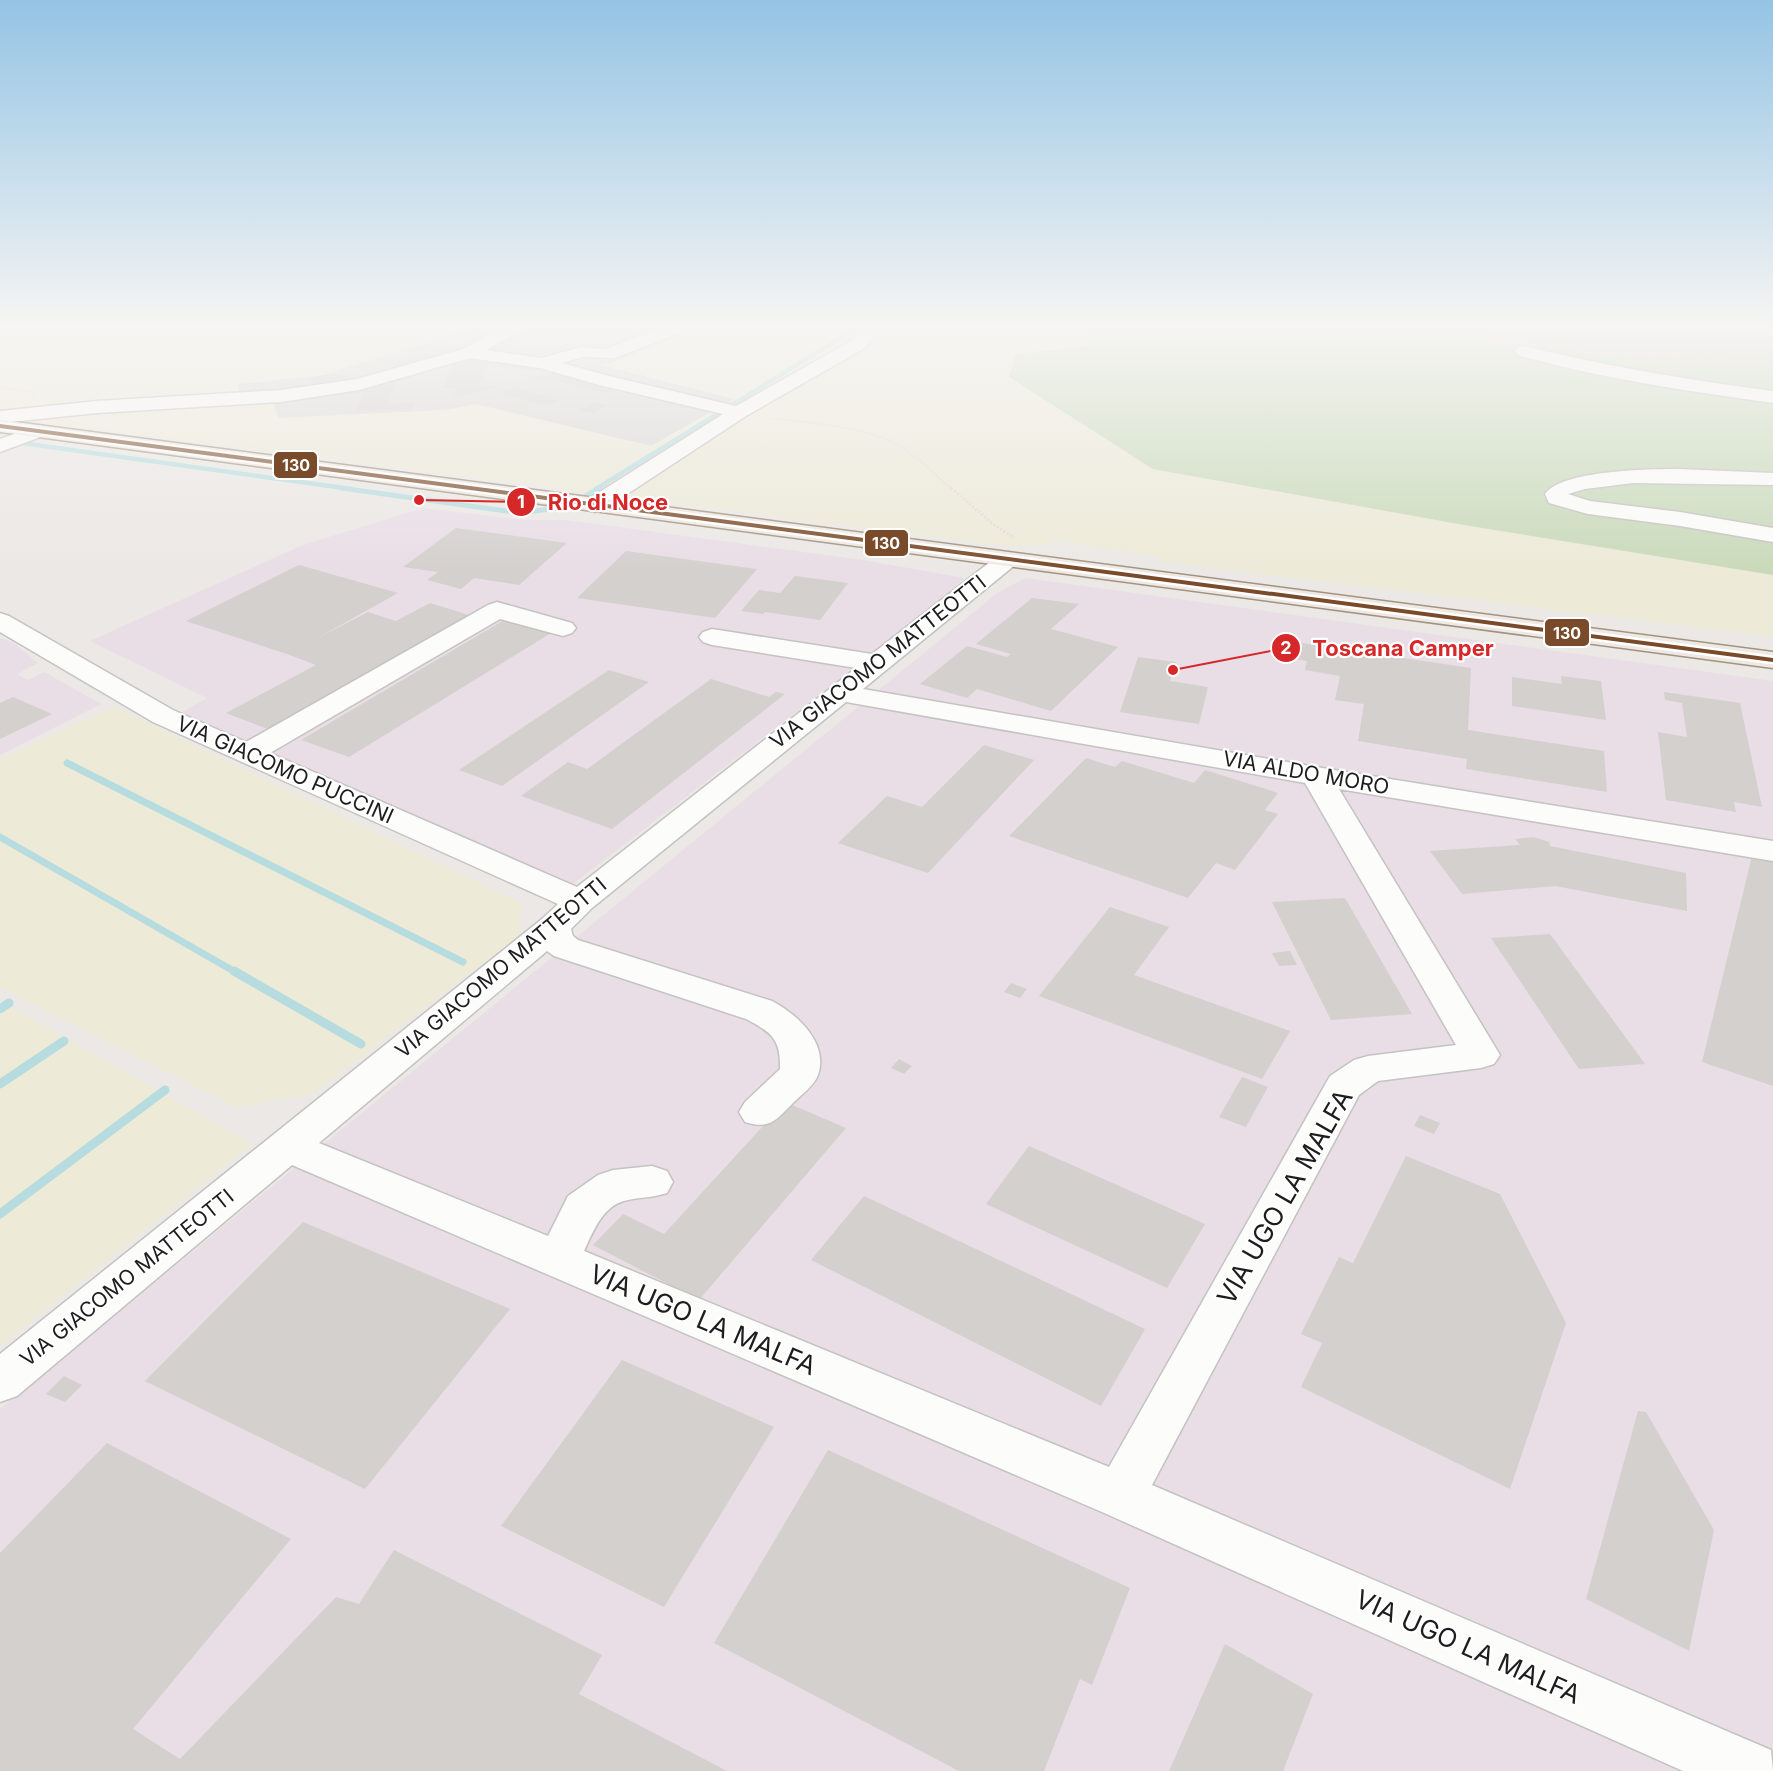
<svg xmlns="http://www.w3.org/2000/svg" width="1773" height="1771" font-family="Inter,sans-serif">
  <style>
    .residential { fill: #dad8d7 }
    .industrial { fill: #e9dde6 }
    .construction { fill: #d5d2c7 }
    .farmland { fill: #edead8 }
    .forest { fill: #c9daba }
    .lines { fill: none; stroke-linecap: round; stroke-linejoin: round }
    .stream-far3 { stroke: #b7dcdf; stroke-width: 4.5 }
    .stream-far2 { stroke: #b7dcdf; stroke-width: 5 }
    .stream-far1 { stroke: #b7dcdf; stroke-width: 7 }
    .stream { stroke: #b7dcdf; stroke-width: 9 }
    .building { fill: #d3d0ce }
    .minor-casing { stroke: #c4c3c1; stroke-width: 3 }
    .major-casing { stroke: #a19381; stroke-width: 3 }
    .path-far1 { stroke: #ead8d8; stroke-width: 2; stroke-dasharray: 1.5 1.5; stroke-linecap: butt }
    .path { stroke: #ead8d8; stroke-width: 3; stroke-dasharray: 2 2; stroke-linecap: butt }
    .minor { fill: #fcfcfb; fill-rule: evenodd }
    .major { fill: #f0e9e3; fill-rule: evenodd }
    .bus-1-casing { stroke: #fff; stroke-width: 5 }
    .bus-1 { fill: #7a4b2a; fill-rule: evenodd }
    .labels { text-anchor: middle; stroke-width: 4.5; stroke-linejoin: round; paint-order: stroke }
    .street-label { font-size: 21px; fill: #1d1d1d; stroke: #fff }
    .near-street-label { font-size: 26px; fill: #1d1d1d; stroke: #fff }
    .leader { fill: none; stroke: #d62828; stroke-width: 2 }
    .callout-dot { fill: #d62828; stroke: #fff; stroke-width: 2 }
    .mark-label { font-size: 18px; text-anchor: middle; font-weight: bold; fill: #fff }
    .callout-label { font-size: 22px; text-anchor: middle; font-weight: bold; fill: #d62828; stroke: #fff; stroke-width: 4.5; stroke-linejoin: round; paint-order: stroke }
    .line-badge { stroke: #fff; stroke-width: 2 }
    .badge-label { font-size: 16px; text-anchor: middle; font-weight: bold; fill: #fff }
  </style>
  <rect width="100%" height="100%" fill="#ebe8e5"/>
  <path class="residential" d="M 484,324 L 702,324 L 615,363 L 603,365 L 735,399 L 651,446 L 476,405 L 447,410 L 278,418 L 238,392 L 238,384 L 323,375 Z"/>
  <path class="industrial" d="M 423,508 L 525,520 L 566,520 L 863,560 L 964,578 L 945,597 L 573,884 L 177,715 L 207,698 L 90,641 L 303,545 Z
    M 1025,578 L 1773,681 L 1773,1771 L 0,1771 L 0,1409 L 996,594 Z
    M 0,638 L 14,643 L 38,663 L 17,674 L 28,680 L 44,672 L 101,704 L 0,755 Z"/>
  <path class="construction" d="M 1501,324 L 1773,324 L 1773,362 L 1596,354 L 1487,338 Z"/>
  <path class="farmland" d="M 0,324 L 484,324 L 323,375 L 238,384 L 238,392 L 268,391 L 279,418 L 447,410 L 476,404 L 651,446 L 734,399 L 601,365 L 615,362 L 702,324 L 1085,324 L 1087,346 L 1016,354 L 1153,469 L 1464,525 L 1773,575 L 1773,637 L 1164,562 L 1157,557 L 1055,540 L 1045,545 L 1008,546 L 0,417 Z
    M 115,707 L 521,903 L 520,935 L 310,1095 L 235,1107 L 0,987 L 0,759 Z
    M 0,1001 L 252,1144 L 0,1346 Z"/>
  <path class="forest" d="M 1085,324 L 1501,324 L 1488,338 L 1596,354 L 1773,362 L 1773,575 L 1464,525 L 1153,469 L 1009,377 L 1016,354 L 1087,346 Z"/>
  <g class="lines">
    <path class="stream-far3" d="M 0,440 L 351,489
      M 596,489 L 850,332 L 852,324"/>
    <path class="stream-far2" d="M 341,488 L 506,511 L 527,512 L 558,508
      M 584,497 L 599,488"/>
    <path class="stream-far1" d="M 67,763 L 463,962
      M 0,837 L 237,973"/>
    <path class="stream" d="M 234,971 L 361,1044
      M 0,1009 L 9,1003
      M 0,1084 L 64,1041
      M 0,1214 L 165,1090"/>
  </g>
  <path class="building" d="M 595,324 L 642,324 L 623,331 Z
    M 502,335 L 522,339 L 493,354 L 475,351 Z
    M 422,344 L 465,351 L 398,372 L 389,368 L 416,361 L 389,367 L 379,363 L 417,352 L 433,355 L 440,353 L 412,348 Z
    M 456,358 L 488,358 L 546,365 L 537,371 L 488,366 L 478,385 L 498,387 L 452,398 L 458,388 L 442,388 Z
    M 553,371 L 620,387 L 605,393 L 551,380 L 547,382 L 533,379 Z
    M 343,373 L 350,385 L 284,394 L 281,387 L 313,383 L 310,377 Z
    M 397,377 L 388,404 L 414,402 L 412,409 L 356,411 L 363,393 L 333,394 L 335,390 Z
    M 514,388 L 560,400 L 546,405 L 500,393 Z
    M 595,402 L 608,405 L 592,413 L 578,410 Z
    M 456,528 L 567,543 L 519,585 L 474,578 L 461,589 L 427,580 L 438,572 L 403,567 Z
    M 626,551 L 757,569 L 715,618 L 577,598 Z
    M 299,565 L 398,593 L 312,641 L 368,612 L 396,621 L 430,603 L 472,616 L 270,730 L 226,713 L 316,665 L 287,654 L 186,621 Z
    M 795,576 L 848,583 L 820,620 L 765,612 L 763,614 L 741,611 L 759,590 L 780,593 Z
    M 1032,598 L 1079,604 L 1051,629 L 1118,647 L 1051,711 L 977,689 L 967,698 L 920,684 L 967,646 L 1007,657 L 1011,654 L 976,644 Z
    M 506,619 L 551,633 L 349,757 L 301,740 Z
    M 1294,642 L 1471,668 L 1468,730 L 1604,751 L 1607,792 L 1466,769 L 1467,759 L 1358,741 L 1364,704 L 1335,700 L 1340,676 L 1305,670 L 1307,661 L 1290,658 Z
    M 1138,657 L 1176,662 L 1170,681 L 1208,687 L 1199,724 L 1120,712 Z
    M 609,670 L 649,682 L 502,786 L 459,770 Z
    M 1561,676 L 1601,681 L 1606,720 L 1512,706 L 1512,677 L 1562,684 Z
    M 711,679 L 769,697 L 776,692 L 785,694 L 612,829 L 521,796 L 568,762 L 587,769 Z
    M 1664,692 L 1740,703 L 1762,807 L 1734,802 L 1736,812 L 1666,800 L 1658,732 L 1687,737 L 1682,703 L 1665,700 Z
    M 13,697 L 52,714 L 0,739 L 0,703 Z
    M 984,745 L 1034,760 L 928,873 L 838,843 L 887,796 L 922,807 Z
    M 1086,758 L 1115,767 L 1122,761 L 1194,783 L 1205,770 L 1278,793 L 1265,810 L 1278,814 L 1235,870 L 1216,863 L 1188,898 L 1009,836 Z
    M 1534,837 L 1549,842 L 1550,846 L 1686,873 L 1687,911 L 1555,886 L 1462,894 L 1430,851 L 1520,845 L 1515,839 Z
    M 1752,856 L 1773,862 L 1773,1086 L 1702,1062 Z
    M 1345,898 L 1412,1014 L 1331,1020 L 1272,902 Z
    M 1110,907 L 1169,927 L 1134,975 L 1290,1031 L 1262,1079 L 1039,996 Z
    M 1550,934 L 1645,1064 L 1579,1069 L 1491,938 Z
    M 1290,951 L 1297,965 L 1279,966 L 1272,953 Z
    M 1011,983 L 1027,989 L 1020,998 L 1004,992 Z
    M 899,1059 L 912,1066 L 904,1074 L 891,1068 Z
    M 1242,1077 L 1268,1087 L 1246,1127 L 1219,1117 Z
    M 785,1102 L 846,1128 L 699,1300 L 593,1245 L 623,1214 L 664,1234 Z
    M 1420,1115 L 1440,1123 L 1434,1134 L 1414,1126 Z
    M 1029,1146 L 1205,1224 L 1167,1288 L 986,1204 Z
    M 1406,1156 L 1500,1194 L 1566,1323 L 1510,1489 L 1301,1387 L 1322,1343 L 1301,1334 L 1339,1257 L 1353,1263 Z
    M 864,1196 L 1145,1329 L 1101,1406 L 811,1260 Z
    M 303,1222 L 510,1309 L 365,1489 L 145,1381 Z
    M 622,1360 L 774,1427 L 664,1607 L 501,1526 Z
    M 64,1376 L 82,1385 L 65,1402 L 46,1394 Z
    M 1638,1411 L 1646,1412 L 1714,1530 L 1689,1651 L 1586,1599 Z
    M 107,1443 L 291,1539 L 133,1729 L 180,1759 L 336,1597 L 359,1604 L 394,1550 L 602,1655 L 579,1694 L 727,1771 L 0,1771 L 0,1553 Z
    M 828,1450 L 1130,1588 L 1092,1685 L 1080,1679 L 1044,1771 L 959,1771 L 714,1643 Z
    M 1225,1644 L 1313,1694 L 1283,1771 L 1169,1771 Z"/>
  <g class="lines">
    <defs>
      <path id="minor" d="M 509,324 L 535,324 L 533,328 L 514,334 L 486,350 L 542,358 L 581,347 L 606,349 L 671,324 L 683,324 L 685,328 L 683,332 L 614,358 L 582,357 L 562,363 L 609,376 L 736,406 L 853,340 L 864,324 L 880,324 L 865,348 L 746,416 L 603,510 L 595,512 L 587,510 L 584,505 L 587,500 L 723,414 L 599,385 L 540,368 L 470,358 L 359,390 L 281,402 L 97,413 L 0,423 L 0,411 L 97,401 L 281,390 L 357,379 L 463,349 Z
        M 1524,346 C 1606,366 1689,380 1773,391 L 1773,403 C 1688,391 1601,379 1518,355 L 1515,351 L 1518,347 Z
        M 39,425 L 46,427 L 49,431 L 46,435 L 0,452 L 0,439 Z
        M 1679,469 L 1773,473 L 1773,485 L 1633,483 L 1585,489 L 1568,494 L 1590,501 L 1680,512 L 1773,528 L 1773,542 L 1680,526 L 1588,514 L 1549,503 L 1545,494 C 1562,470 1650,469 1679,469 Z
        M 1007,553 L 1015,555 L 1019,560 L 1015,565 L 863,689 L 1316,767 L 1773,841 L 1773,861 L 1339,789 L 1500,1055 L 1494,1064 L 1481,1068 L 1378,1081 L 1359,1095 L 1152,1485 L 1771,1750 L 1773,1771 L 1683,1771 L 1102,1512 L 292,1165 L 17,1396 L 0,1402 L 0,1354 L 542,919 L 558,904 L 153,722 L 0,632 L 0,613 L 9,616 L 173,710 L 246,742 L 488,605 L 497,602 L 572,623 L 576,628 L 572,633 L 563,636 L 500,619 L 270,753 L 577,887 L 856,668 L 712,645 L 703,642 L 699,637 L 703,632 L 712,629 L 872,654 L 999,555 ZM 846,702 L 1305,783 L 1456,1045 L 1368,1056 L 1354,1060 L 1330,1076 L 1109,1467 L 584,1251 C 593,1232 602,1207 624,1201 C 638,1197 653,1198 667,1193 L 673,1182 L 667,1171 L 652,1166 L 613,1170 L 598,1175 L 568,1196 L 548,1236 L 319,1143 L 547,951 L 554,956 L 746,1019 C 771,1032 781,1039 780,1069 L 745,1102 L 739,1112 L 745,1122 C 770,1130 776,1120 793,1103 C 801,1095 814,1086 818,1075 C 829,1043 797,1014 772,1001 L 578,940 L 573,936 L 571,929 L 592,908 Z"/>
      <path id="major" d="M 0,420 L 1773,652 L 1773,668 L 0,432 Z"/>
    </defs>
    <use href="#minor" class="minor-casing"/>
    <use href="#major" class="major-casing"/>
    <path class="path-far1" d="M 0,387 L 35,393
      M 770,418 C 813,424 868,425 906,450 C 922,461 937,477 952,489"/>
    <path class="path" d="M 951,488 L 992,523 L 1014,538"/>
    <use href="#minor" class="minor"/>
    <use href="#major" class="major"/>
    <defs>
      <path id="bus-1" d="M 0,424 L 1773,658 L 1773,662 L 0,428 Z"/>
    </defs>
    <use href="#bus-1" class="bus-1-casing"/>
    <use href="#bus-1" class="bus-1"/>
  </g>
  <linearGradient id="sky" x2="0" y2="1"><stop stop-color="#94c4e4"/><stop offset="0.57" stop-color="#f6f5f3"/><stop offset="1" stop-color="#f6f5f3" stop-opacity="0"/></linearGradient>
  <rect width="1773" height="572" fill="url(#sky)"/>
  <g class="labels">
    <g class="street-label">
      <text transform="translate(878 662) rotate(-38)" y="7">VIA GIACOMO MATTEOTTI</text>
      <text transform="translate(285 770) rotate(24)" y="7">VIA GIACOMO PUCCINI</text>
      <text transform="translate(1306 773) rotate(10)" y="7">VIA ALDO MORO</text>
      <text transform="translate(501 968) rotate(-40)" y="7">VIA GIACOMO MATTEOTTI</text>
      <text transform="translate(127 1278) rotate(-39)" y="7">VIA GIACOMO MATTEOTTI</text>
    </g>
    <g class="near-street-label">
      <text transform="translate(1285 1197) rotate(-60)" y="9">VIA UGO LA MALFA</text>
      <text transform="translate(703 1320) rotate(23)" y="9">VIA UGO LA MALFA</text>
      <text transform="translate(1468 1647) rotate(24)" y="9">VIA UGO LA MALFA</text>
    </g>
  </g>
  <path class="leader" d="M419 500L521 502M1173 670L1286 648"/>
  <g class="callout-dot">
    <circle cx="419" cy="500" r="6"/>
    <circle cx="1173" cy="670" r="6"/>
    <circle cx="521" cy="502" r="15"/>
    <circle cx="1286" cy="648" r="15"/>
  </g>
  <g class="mark-label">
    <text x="521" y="508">1</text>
    <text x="1286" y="654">2</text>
  </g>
  <g class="callout-label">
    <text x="608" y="510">Rio di Noce</text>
    <text x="1403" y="656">Toscana Camper</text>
  </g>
  <g class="line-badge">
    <rect x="273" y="451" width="45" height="28" rx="6" fill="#7a4b2a"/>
    <rect x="864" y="529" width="45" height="28" rx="6" fill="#7a4b2a"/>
    <rect x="1544" y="618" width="46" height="29" rx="6" fill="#7a4b2a"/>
  </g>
  <g class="badge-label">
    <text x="296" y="471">130</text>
    <text x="886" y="549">130</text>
    <text x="1567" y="639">130</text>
  </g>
</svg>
